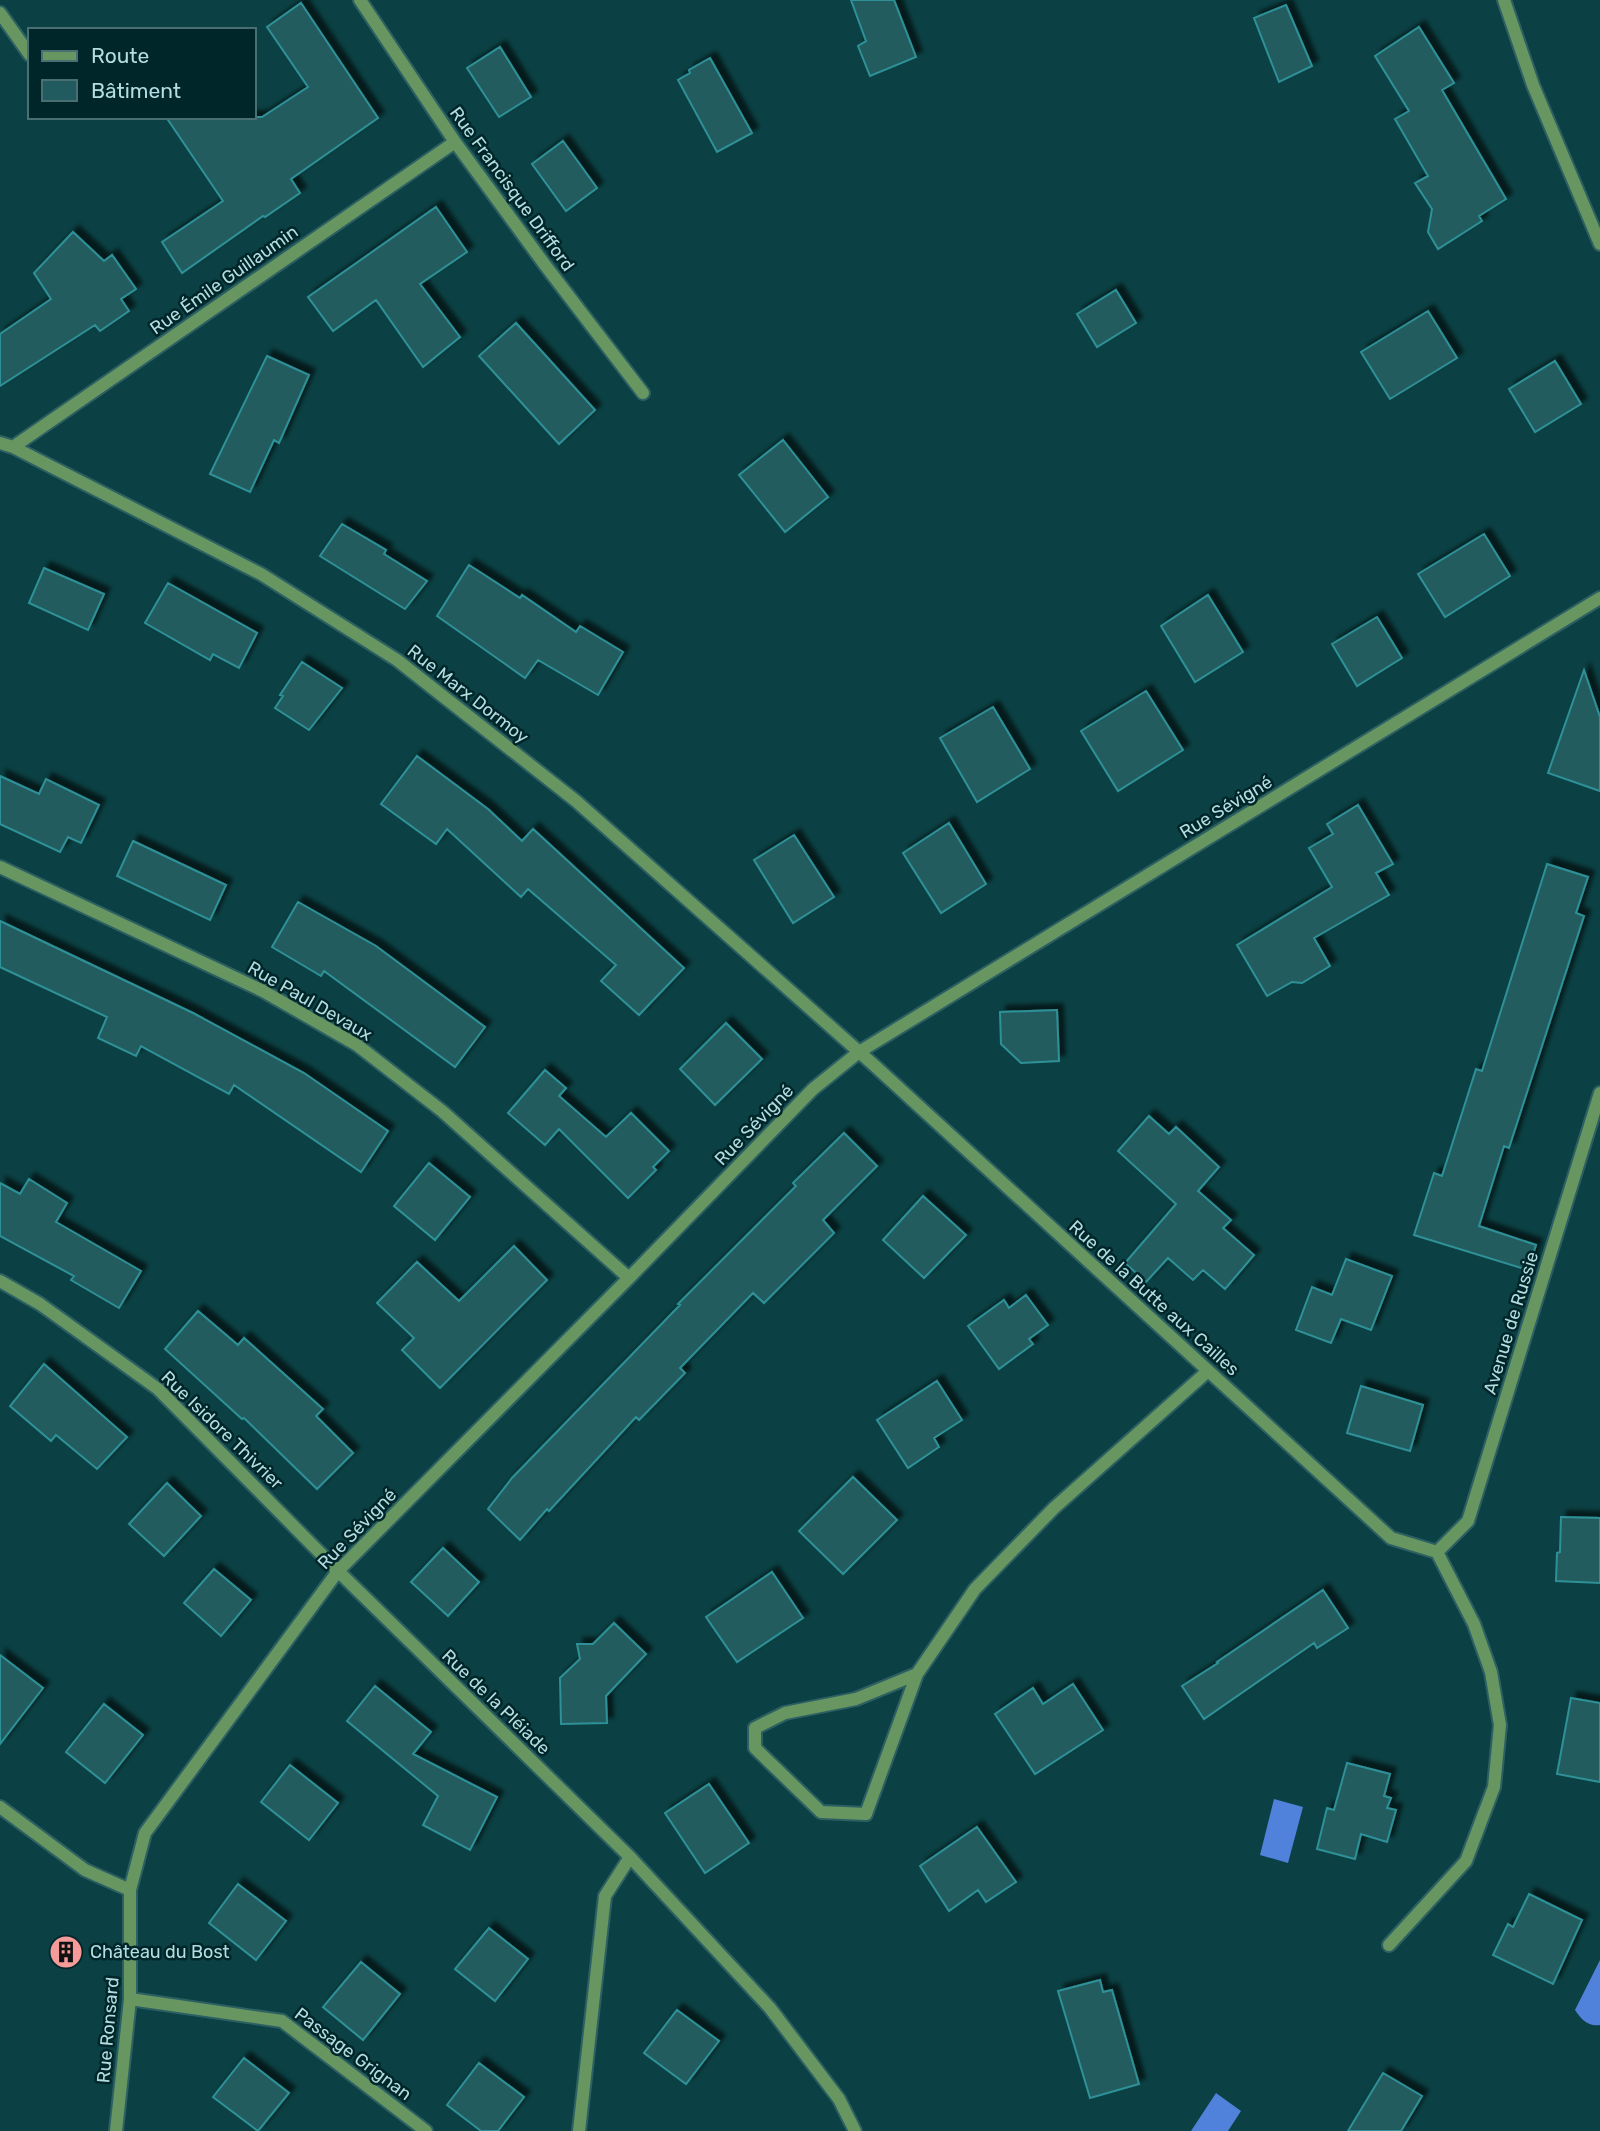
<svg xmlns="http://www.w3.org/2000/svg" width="1600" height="2131" font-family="Rubik,sans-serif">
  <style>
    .water { fill: #5081db }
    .building { fill: #225b5f; stroke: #2f9197; stroke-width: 2; filter: url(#shadow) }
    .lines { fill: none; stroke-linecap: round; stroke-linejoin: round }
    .minor-casing { stroke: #2d6063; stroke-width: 16 }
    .minor { stroke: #679660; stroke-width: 12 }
    .labels { text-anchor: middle; stroke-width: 5; stroke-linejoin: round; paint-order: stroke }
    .street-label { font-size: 18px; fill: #b3dde0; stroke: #002629 }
    .poi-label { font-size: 18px; fill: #b3dde0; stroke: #002629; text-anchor: start }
  </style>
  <defs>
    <filter id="shadow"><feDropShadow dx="6" dy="-6" stdDeviation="2" flood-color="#0009"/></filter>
  </defs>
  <rect width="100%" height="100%" fill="#0b4144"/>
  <path class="water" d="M 1274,1799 L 1303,1807 L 1288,1863 L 1260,1855 Z
    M 1600,1960 L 1600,2025 C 1588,2027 1581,2019 1575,2010 Z
    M 1216,2093 L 1241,2111 L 1228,2131 L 1191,2131 Z"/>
  <path class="building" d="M 851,0 L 894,0 L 916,57 L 870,76 L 858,46 L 866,41 Z
    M 301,3 L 378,118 L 291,179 L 300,193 L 265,217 L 263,216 L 182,273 L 162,242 L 223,201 L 166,117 L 262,117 L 308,87 L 267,27 Z
    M 1286,5 L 1312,66 L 1279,82 L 1254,18 Z
    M 1419,27 L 1454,83 L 1442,90 L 1506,199 L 1479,216 L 1482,221 L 1438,249 L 1428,232 L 1432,209 L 1415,183 L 1428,176 L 1395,119 L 1409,111 L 1375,56 Z
    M 500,47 L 531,97 L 499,117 L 467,68 Z
    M 710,58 L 752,133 L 717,152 L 678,80 L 690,73 L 689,70 Z
    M 563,141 L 597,188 L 566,211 L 532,164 Z
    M 436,207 L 467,252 L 420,284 L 460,337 L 423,367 L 376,300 L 333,331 L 308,297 Z
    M 73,232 L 104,261 L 112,255 L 136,289 L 121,299 L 129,311 L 100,331 L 95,325 L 0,386 L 0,334 L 51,299 L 34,273 Z
    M 1116,290 L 1136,323 L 1097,347 L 1077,314 Z
    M 1428,311 L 1457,358 L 1390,399 L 1361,352 Z
    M 516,323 L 595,410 L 559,444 L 479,356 Z
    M 267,356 L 309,375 L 279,443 L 274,440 L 250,492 L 210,474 Z
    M 1555,361 L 1581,404 L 1535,432 L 1509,389 Z
    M 783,440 L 828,497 L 785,532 L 739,475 Z
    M 342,524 L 386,550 L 384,554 L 427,581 L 405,609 L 320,556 Z
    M 1484,534 L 1510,576 L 1445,617 L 1418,574 Z
    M 469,565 L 520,598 L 522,595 L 576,632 L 580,626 L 623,652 L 598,695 L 538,660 L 525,678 L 437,616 Z
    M 44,568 L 104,594 L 88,630 L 29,603 Z
    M 168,583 L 257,633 L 239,668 L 213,654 L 210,660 L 145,623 Z
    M 1208,595 L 1243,652 L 1195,682 L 1161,626 Z
    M 1377,617 L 1402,658 L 1357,686 L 1332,644 Z
    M 302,662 L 342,688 L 309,730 L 275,708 L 283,696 L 280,695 Z
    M 1584,670 L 1600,717 L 1600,791 L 1548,773 Z
    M 1146,691 L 1183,750 L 1118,791 L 1081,731 Z
    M 993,707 L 1030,769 L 977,802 L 940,738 Z
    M 417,756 L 488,809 L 522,841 L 533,829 L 684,968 L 639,1015 L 601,981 L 616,965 L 528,889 L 521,897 L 447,829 L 436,844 L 381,804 Z
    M 0,776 L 39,794 L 46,779 L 99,805 L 81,843 L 68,837 L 60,852 L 0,824 Z
    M 1358,805 L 1393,864 L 1376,873 L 1389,895 L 1314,938 L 1330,966 L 1302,983 L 1292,982 L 1267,996 L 1237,945 L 1332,887 L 1309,848 L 1333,834 L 1327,824 Z
    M 949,823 L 986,884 L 941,913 L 903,853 Z
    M 794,835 L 834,897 L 793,923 L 754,860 Z
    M 133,841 L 226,885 L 210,920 L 117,876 Z
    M 1547,864 L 1588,877 L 1576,913 L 1584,916 L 1509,1148 L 1504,1146 L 1479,1226 L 1536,1245 L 1528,1270 L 1414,1235 L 1434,1173 L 1442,1176 L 1476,1069 L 1482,1071 Z
    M 298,902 L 376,946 L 485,1027 L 455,1067 L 324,971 L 321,976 L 272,947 Z
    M 0,921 L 193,1013 L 304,1073 L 388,1131 L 361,1172 L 234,1085 L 229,1094 L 141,1046 L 136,1056 L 98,1038 L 107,1017 L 0,967 Z
    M 1057,1010 L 1059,1061 L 1021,1063 L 1001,1044 L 1000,1012 Z
    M 726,1023 L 762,1059 L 715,1105 L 680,1069 Z
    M 545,1070 L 566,1088 L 559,1096 L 606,1137 L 631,1113 L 669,1151 L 653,1167 L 656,1170 L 628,1198 L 559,1129 L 545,1145 L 508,1113 Z
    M 1149,1116 L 1169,1134 L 1176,1127 L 1219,1167 L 1198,1191 L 1231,1220 L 1223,1228 L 1254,1255 L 1225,1289 L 1203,1270 L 1193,1280 L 1168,1258 L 1146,1282 L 1125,1263 L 1176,1204 L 1118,1151 Z
    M 844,1133 L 877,1166 L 823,1220 L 834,1233 L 764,1303 L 753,1293 L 680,1368 L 685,1373 L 639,1420 L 636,1417 L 549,1511 L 547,1509 L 520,1540 L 488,1509 L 512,1478 L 680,1305 L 678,1304 L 796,1186 L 793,1183 Z
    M 429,1163 L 470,1197 L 435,1240 L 394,1206 Z
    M 29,1179 L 67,1203 L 56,1222 L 141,1271 L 119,1308 L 71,1280 L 74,1276 L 0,1236 L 0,1183 L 20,1194 Z
    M 923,1196 L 966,1235 L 924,1278 L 883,1240 Z
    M 514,1246 L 547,1280 L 440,1388 L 402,1350 L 414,1338 L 377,1303 L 417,1262 L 459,1301 Z
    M 1346,1259 L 1392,1276 L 1371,1330 L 1341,1319 L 1331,1343 L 1296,1330 L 1312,1287 L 1332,1295 Z
    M 1026,1295 L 1048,1325 L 1029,1339 L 1033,1344 L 999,1369 L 968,1326 L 1004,1300 L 1009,1308 Z
    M 198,1311 L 238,1345 L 244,1338 L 323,1409 L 316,1416 L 353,1453 L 317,1489 L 244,1418 L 242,1419 L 165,1349 Z
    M 44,1364 L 127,1437 L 97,1469 L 56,1435 L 51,1441 L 10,1406 Z
    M 937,1381 L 962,1420 L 934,1438 L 939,1447 L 908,1468 L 877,1420 Z
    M 1361,1386 L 1423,1405 L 1410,1451 L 1347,1433 Z
    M 853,1477 L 897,1520 L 843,1574 L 799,1531 Z
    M 167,1483 L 201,1516 L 164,1556 L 129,1524 Z
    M 1561,1517 L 1600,1518 L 1600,1583 L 1556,1581 L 1557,1553 L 1560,1552 Z
    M 443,1548 L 479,1582 L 448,1616 L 411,1582 Z
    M 214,1569 L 251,1600 L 221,1636 L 184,1603 Z
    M 772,1572 L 803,1618 L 737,1662 L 706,1617 Z
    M 1323,1590 L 1348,1628 L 1317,1648 L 1314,1643 L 1204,1719 L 1182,1686 L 1218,1663 L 1217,1662 Z
    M 614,1623 L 646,1654 L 606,1696 L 607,1723 L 561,1724 L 560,1678 L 580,1659 L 577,1644 L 593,1644 Z
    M 0,1655 L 43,1688 L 0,1744 Z
    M 1073,1684 L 1103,1730 L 1035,1774 L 995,1714 L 1033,1688 L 1043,1704 Z
    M 375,1686 L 431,1732 L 413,1754 L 497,1797 L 470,1850 L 423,1825 L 438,1796 L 347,1721 Z
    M 1571,1698 L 1600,1703 L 1600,1782 L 1557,1774 Z
    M 104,1704 L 143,1735 L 105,1783 L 66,1752 Z
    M 1347,1763 L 1390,1774 L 1384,1796 L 1391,1798 L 1387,1808 L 1396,1810 L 1387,1842 L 1361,1834 L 1355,1859 L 1317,1849 L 1327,1808 L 1334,1810 Z
    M 290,1765 L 338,1803 L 309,1840 L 261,1802 Z
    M 709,1784 L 749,1843 L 705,1873 L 665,1813 Z
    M 977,1827 L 1016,1882 L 986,1902 L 978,1890 L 949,1911 L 920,1866 Z
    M 238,1884 L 286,1921 L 256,1960 L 209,1923 Z
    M 1529,1894 L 1582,1920 L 1553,1984 L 1493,1955 L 1508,1924 L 1513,1927 Z
    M 489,1928 L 528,1959 L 495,2001 L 455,1969 Z
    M 361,1962 L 400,1994 L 363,2040 L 323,2007 Z
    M 1100,1980 L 1103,1992 L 1112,1990 L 1139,2084 L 1090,2098 L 1058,1991 Z
    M 677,2010 L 719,2041 L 686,2084 L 644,2053 Z
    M 244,2058 L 289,2093 L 258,2131 L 213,2097 Z
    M 479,2063 L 524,2097 L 498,2131 L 481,2131 L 447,2105 Z
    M 1383,2073 L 1422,2096 L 1401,2131 L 1348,2131 Z"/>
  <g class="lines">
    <defs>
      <path id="minor" d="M 360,0 L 455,142 L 545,265 L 643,393
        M 1504,0 L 1533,85 L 1600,244
        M 0,13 L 30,55
        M 0,443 L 13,447 L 261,574 L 397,660 L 576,801 L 875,1066 L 1391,1538 L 1437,1552
        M 13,447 L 455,142
        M 0,867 L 263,991 L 357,1045 L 442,1111 L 629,1278
        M 0,1281 L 40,1304 L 158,1389 L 338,1571 L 630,1857 L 770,2008 L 839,2099 L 855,2131
        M 1437,1552 L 1468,1521 L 1600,1093
        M 917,1674 L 856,1699 L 785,1713 L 755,1728 L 755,1748 L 821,1812 L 866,1814 L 917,1674 L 975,1589 L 1054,1508 L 1208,1371
        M 0,1807 L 85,1870 L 130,1890
        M 1389,1945 L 1466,1861 L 1494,1787 L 1500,1725 L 1491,1672 L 1474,1624 L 1437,1552
        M 130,1999 L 282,2021 L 426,2131
        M 116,2131 L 130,1999 L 130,1890 L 145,1833 L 338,1571 L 629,1278 L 813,1089 L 859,1052 L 1600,598
        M 579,2131 L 605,1896 L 630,1857"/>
    </defs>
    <use href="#minor" class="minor-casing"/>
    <use href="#minor" class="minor"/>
  </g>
  <defs>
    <symbol id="building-disc" viewBox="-11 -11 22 22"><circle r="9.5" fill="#f59b99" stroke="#002629"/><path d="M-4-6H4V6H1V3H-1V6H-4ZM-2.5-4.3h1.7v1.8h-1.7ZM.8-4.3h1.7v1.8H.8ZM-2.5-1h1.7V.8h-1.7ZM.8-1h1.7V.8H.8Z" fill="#111"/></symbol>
  </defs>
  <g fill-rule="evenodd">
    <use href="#building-disc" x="47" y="1933" width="38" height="38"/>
  </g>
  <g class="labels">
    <g class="street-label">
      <text transform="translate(512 189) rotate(54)" y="6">Rue Francisque Drifford</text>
      <text transform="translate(224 280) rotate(-35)" y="6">Rue Émile Guillaumin</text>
      <text transform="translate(468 694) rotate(38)" y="6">Rue Marx Dormoy</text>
      <text transform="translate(1226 807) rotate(-31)" y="6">Rue Sévigné</text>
      <text transform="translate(310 1001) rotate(30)" y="6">Rue Paul Devaux</text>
      <text transform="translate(754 1125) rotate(-46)" y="6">Rue Sévigné</text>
      <text transform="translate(1154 1298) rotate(42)" y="6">Rue de la Butte aux Cailles</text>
      <text transform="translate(1511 1323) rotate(-73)" y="6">Avenue de Russie</text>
      <text transform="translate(222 1430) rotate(44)" y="6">Rue Isidore Thivrier</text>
      <text transform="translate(357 1529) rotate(-46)" y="6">Rue Sévigné</text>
      <text transform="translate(496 1702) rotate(44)" y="6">Rue de la Pléiade</text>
      <text transform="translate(108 2030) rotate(-85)" y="6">Rue Ronsard</text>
      <text transform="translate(353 2054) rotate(37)" y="6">Passage Grignan</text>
    </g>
    <g class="poi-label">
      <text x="90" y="1958">Château du Bost</text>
    </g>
  </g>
  <rect x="28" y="28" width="228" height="91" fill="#002629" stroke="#486f72" stroke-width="2"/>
  <rect x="42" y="51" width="35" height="10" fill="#679660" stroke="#486f72" stroke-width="2"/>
  <text x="91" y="63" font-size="21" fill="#b3dde0">Route</text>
  <rect x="42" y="80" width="35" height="21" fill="#225b5f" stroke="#486f72" stroke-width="2"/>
  <text x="91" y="98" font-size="21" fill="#b3dde0">Bâtiment</text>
</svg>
